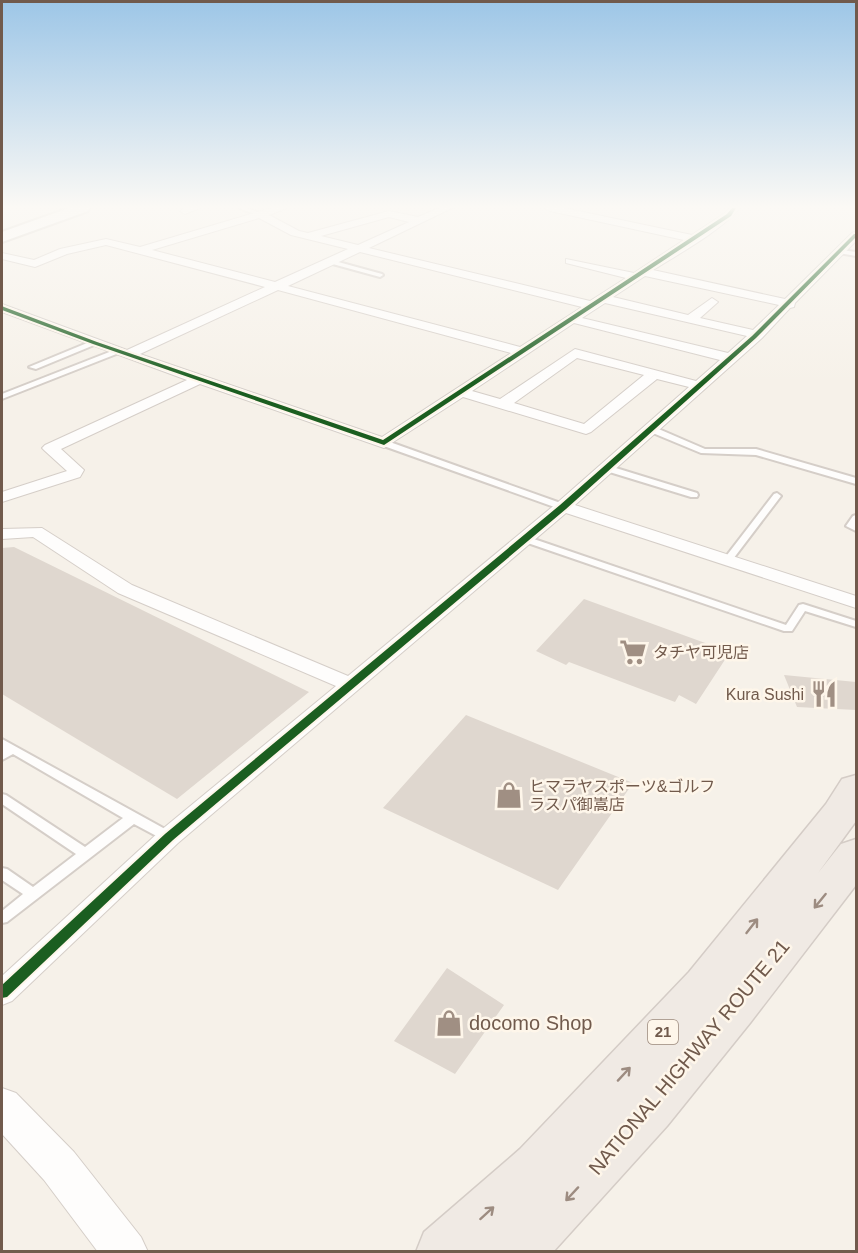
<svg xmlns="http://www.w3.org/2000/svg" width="858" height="1253" font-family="Helvetica,'Noto Sans JP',sans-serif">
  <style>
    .building { fill: #dfd7cf }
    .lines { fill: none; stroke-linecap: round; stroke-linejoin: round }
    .service-casing { stroke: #d5cec8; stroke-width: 4 }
    .minor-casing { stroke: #d5cec8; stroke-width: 2 }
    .tertiary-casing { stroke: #d5cec8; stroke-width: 2 }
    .secondary-casing { stroke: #d3cdc5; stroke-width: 4 }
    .trunk-casing { stroke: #d4ccc6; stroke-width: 3 }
    .service { fill: #fefdfc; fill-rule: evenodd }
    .minor { fill: #fefdfc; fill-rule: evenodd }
    .tertiary { fill: #fefdfc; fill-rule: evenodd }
    .secondary { fill: #fefdfc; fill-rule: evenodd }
    .trunk { fill: #f0eae4; fill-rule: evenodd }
    .cycleway-casing { stroke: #fef6ea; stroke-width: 4 }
    .cycleway { fill: #1b5e20; fill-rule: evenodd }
    .oneway { stroke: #9d8c81 }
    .labels { text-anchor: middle; stroke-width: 5; stroke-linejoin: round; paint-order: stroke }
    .shield { fill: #fef6ea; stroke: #9b897b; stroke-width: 1.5 }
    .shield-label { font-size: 15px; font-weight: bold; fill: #715a4c }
    .poi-label { font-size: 16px; fill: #715a4c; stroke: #fef6ea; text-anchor: start }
    .near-poi-label { font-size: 20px; fill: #715a4c; stroke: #fef6ea; text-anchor: start }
    .near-street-label { font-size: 20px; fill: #715a4c; stroke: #fef6ea }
  </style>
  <rect width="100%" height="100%" fill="#f6f1e9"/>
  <path class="building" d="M 14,547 L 309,692 L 177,799 L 2,694 L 2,548 Z
    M 584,599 L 730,652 L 696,704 L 679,695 L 675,702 L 569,662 L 566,665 L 536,651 Z
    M 784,675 L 856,682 L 856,710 L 797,707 Z
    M 466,715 L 633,783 L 558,890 L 383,808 Z
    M 447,968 L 504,1005 L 455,1074 L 394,1041 Z"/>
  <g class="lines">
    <defs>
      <path id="service" d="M 239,208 L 247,208 L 262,214 L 257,215 Z
        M 841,250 L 856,252 L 856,256 L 839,253 L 838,252 Z
        M 331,260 L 382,274 L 383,275 L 380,277 L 329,263 L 328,262 Z
        M 92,341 L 99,343 L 36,369 L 29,367 Z
        M 117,349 L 124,351 L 2,399 L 2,394 Z
        M 648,427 L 654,427 L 705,449 L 756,449 L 856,478 L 856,484 L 756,455 L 701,453 L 648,431 Z
        M 381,441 L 387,441 L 566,505 L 568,507 L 563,510 L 560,509 L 381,445 Z
        M 606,465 L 697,493 L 698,495 L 697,497 L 691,497 L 603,470 L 602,468 Z
        M 777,493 L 781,496 L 730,563 L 724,563 L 722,561 L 724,559 L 774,494 Z
        M 856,515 L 856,531 L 846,526 L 853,516 Z
        M 525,536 L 786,625 L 799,605 L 803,604 L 856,621 L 856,627 L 805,611 L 792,631 L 784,631 L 522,541 L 520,539 Z
        M 2,739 L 174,834 L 176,837 L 174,840 L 169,842 L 164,840 L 134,824 L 7,922 L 2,923 L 2,911 L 23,894 L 2,880 L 2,868 L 7,869 L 33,887 L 76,854 L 2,804 L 2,794 L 6,795 L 85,847 L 123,818 L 13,754 L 2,760 L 2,750 L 3,749 L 2,748 Z"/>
      <path id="minor" d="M 200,208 L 185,214 L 180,211 L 184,208 Z
        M 271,208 L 287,208 L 269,215 L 299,231 L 308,233 L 389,211 L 418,217 L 439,208 L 452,208 L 369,248 L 590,301 L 626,278 L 566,263 L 566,259 L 634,273 L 684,240 L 550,211 L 545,208 L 564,208 L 692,235 L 725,213 L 729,208 L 739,208 C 724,229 677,255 653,270 L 785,299 L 852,233 L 856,232 L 856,241 L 795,303 L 794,307 L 790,308 L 762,338 L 575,505 L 856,596 L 856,608 L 566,513 L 178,843 L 12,1001 L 2,1005 L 2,976 L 160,831 L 336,686 L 118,593 L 33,537 L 2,539 L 2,529 L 42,528 L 132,585 L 348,676 L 557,503 L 689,387 L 657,379 L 591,432 L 586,434 L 463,397 L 384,448 L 200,384 L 61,449 L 84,470 L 80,477 L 2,502 L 2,492 L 67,471 L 45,451 L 42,448 L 45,445 L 187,380 L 2,312 L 2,304 L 127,350 L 265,287 L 106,245 L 67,254 L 35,267 L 2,259 L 2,253 L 34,260 L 60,249 L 106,239 L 140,247 ZM 389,217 L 409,222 L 358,245 L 321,236 ZM 259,218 L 291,235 L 348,249 L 275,282 L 152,250 ZM 360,252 L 582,307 L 520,347 L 288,286 ZM 645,276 L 779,305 L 753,330 L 700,318 L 718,302 L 712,298 L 688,315 L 613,297 ZM 278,290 L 511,353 L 382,437 L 140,354 ZM 605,303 L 747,336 L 728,353 L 582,318 ZM 574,323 L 720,360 L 696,381 L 575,349 L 500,399 L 472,391 ZM 577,358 L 644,375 L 584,424 L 514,403 Z"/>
      <path id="tertiary" d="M 2,1088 L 16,1093 L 74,1152 L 141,1237 L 148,1252 L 98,1252 L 44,1180 L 2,1134 Z"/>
      <path id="secondary" d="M 69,208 L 90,208 L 88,211 L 2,242 L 2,232 Z"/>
      <path id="trunk" d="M 856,775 L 856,821 L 818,873 L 841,844 L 856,839 L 856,885 L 750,1023 L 667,1126 L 553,1252 L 416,1252 L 424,1232 L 520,1149 L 689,972 L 826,804 L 842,779 Z"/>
    </defs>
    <use href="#service" class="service-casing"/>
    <use href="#minor" class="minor-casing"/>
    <use href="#tertiary" class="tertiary-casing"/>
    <use href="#secondary" class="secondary-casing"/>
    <use href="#trunk" class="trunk-casing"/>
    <use href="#service" class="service"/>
    <use href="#minor" class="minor"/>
    <use href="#tertiary" class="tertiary"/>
    <use href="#secondary" class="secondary"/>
    <use href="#trunk" class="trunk"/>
    <defs>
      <path id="cycleway" d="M 732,208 L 736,208 L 731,216 L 384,445 L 93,344 L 2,310 L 2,306 L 4,307 L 97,342 L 383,440 L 727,214 Z
        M 854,234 L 856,234 L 856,237 L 756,338 L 566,509 L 173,840 L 7,997 L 2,998 L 2,985 L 165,834 L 560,505 L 752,336 Z"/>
    </defs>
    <use href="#cycleway" class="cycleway-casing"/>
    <use href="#cycleway" class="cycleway"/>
  </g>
  <defs><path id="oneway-shaft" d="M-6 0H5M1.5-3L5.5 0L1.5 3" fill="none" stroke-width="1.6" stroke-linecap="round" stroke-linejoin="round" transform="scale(1.5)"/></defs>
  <g class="oneway">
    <use href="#oneway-shaft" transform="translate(820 901) rotate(129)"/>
    <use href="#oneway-shaft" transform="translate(752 926) rotate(-52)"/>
    <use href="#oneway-shaft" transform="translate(624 1074) rotate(-47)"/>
    <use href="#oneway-shaft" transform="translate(572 1194) rotate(133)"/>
    <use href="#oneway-shaft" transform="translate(487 1213) rotate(-42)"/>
  </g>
  <linearGradient id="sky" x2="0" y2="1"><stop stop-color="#9dc6e7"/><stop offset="0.54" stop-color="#fbf9f5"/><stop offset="1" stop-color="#fbf9f5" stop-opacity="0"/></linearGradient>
  <rect width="858" height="383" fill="url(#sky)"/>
  <defs>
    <symbol id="supermarket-bare" viewBox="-9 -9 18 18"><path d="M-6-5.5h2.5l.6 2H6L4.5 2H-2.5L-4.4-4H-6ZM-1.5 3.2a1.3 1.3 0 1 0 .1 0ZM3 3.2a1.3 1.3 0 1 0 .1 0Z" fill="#a08f83" stroke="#fef6ea" stroke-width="2.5" paint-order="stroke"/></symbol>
    <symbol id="restaurant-bare" viewBox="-9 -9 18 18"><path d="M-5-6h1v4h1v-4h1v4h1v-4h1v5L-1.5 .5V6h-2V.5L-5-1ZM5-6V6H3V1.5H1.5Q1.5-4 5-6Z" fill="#a08f83" stroke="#fef6ea" stroke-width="2.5" paint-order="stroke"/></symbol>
    <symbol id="shop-bare" viewBox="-9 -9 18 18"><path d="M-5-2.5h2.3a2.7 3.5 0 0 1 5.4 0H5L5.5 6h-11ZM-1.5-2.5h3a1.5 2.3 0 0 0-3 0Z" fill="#a08f83" stroke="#fef6ea" stroke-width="2.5" paint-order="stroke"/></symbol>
  </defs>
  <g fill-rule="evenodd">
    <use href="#supermarket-bare" x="614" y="633" width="38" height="38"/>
    <use href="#restaurant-bare" x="805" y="675" width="38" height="38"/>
    <use href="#shop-bare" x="490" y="776" width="38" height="38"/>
    <use href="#shop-bare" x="430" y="1004" width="38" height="38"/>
  </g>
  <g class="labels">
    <rect class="shield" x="648" y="1020" width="30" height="24" rx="4.5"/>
    <g class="shield-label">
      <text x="663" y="1037">21</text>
    </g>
    <g class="poi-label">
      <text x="653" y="658">タチヤ可児店</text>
      <text x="804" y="700" text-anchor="end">Kura Sushi</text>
      <text x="529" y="792">ヒマラヤスポーツ&amp;ゴルフ<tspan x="529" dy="18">ラスパ御嵩店</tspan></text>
    </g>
    <g class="near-poi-label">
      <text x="469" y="1030">docomo Shop</text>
    </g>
    <g class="near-street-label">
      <text transform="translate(689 1057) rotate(-50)" y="7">NATIONAL HIGHWAY ROUTE 21</text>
    </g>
  </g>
  <rect width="858" height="1253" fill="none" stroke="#715a4c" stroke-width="6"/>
</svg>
